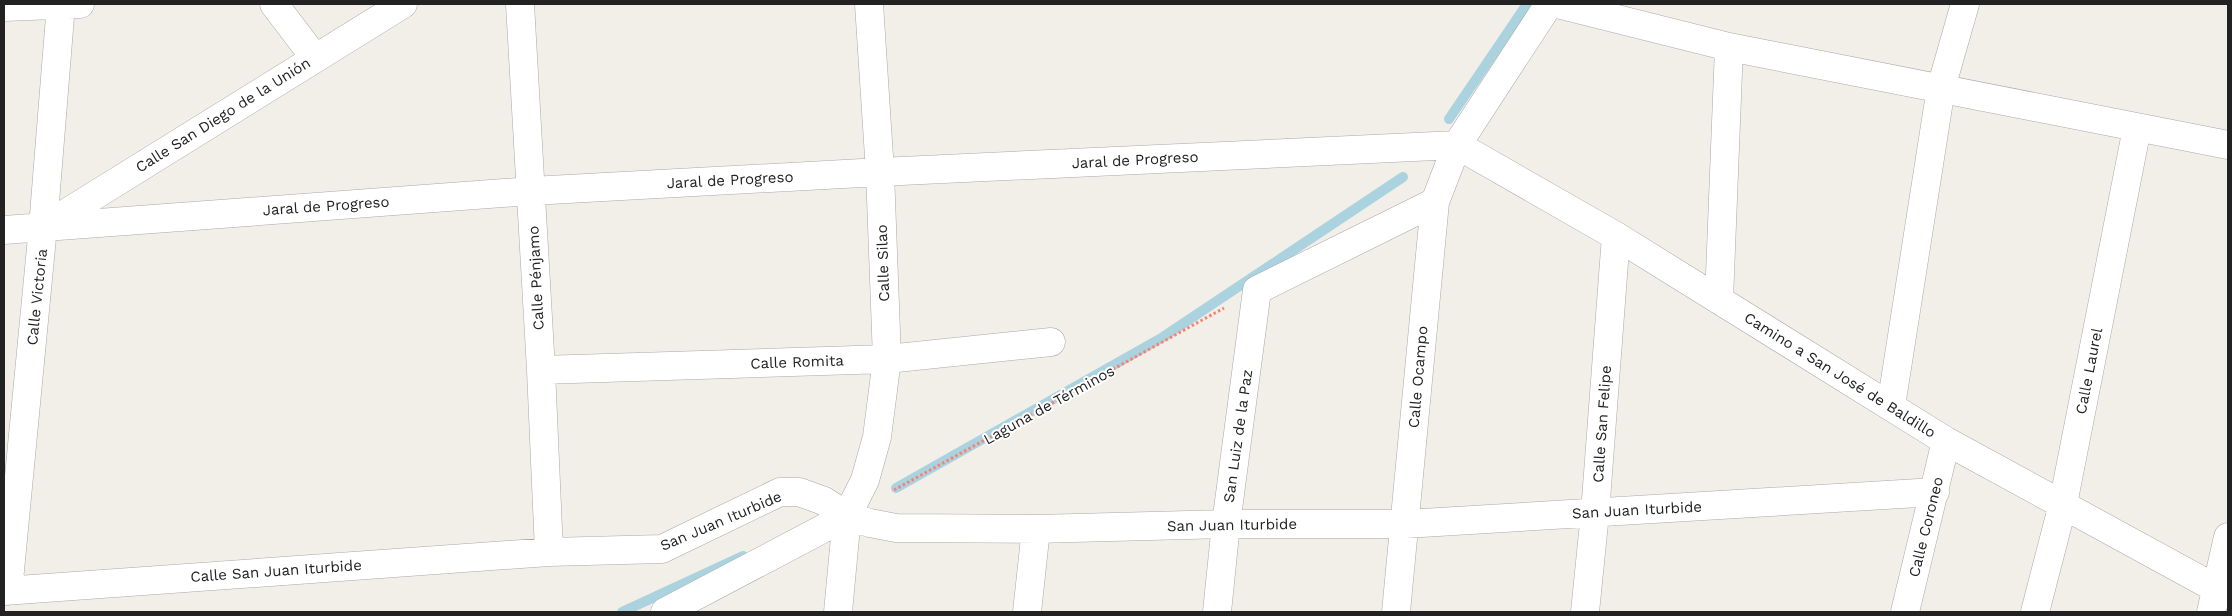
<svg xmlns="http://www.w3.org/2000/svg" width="2232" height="616" font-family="'Work Sans',sans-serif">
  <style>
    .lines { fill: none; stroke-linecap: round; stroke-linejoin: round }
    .stream { stroke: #aad3df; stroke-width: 10 }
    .minor-casing { stroke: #a9a9a9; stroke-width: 29 }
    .path { stroke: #fa8072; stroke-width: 3; stroke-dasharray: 2.5 2.5; stroke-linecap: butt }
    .minor { stroke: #fff; stroke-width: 28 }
    .labels { text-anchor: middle; stroke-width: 4; stroke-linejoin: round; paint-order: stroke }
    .street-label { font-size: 15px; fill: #222; stroke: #fff }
  </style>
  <rect width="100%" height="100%" fill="#f2efe9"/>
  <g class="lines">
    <path class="stream" d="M 1449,119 L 1527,4
      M 896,488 L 1163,337 L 1403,177
      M 622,612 L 743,556"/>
    <defs>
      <path id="minor" d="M 274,4 L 315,58
        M 520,4 L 541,370 L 549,552
        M 1557,4 L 1729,47 L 2228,145
        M 4,7 L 80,4
        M 1457,145 L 1616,236 L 1946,441 L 2228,595
        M 47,225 L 403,4
        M 4,230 L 531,191 L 880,172 L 1457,145
        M 1719,300 L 1729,47
        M 541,370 L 887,359 L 1051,342
        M 1891,406 L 1941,88 L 1965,4
        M 4,591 L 549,552 L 662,549 L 780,492 L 799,492 L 824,501 L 847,516 L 870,523 L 896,528 L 1036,529 L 1226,524 L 1405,524 L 1935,492
        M 8,591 L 43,227 L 61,4
        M 665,612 L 847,516
        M 838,612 L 847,516 L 865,480 L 877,437 L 887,359 L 880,172 L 869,4
        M 1027,612 L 1036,529
        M 1217,612 L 1226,524 L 1257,290 L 1435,202
        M 1396,612 L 1435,202 L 1457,145 L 1549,4
        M 1585,612 L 1595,513 L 1616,236
        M 1905,612 L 1946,441
        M 2035,612 L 2063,504 L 2137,128
        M 2211,612 L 2228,537"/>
    </defs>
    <use href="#minor" class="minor-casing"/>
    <path class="path" d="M 894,490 L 1224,308"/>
    <use href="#minor" class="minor"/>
  </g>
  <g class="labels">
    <g class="street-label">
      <text transform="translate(223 115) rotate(-32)" y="5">Calle San Diego de la Unión</text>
      <text transform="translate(1135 160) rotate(-3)" y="5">Jaral de Progreso</text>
      <text transform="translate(730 180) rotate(-3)" y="5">Jaral de Progreso</text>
      <text transform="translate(326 206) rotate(-4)" y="5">Jaral de Progreso</text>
      <text transform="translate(883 263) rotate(-92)" y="5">Calle Silao</text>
      <text transform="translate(536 278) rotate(-93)" y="5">Calle Pénjamo</text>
      <text transform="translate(37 297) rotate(-84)" y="5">Calle Victoria</text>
      <text transform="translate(797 362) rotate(-2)" y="5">Calle Romita</text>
      <text transform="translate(2089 371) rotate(-79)" y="5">Calle Laurel</text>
      <text transform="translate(1840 375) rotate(32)" y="5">Camino a San José de Baldillo</text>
      <text transform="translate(1418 377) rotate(-85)" y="5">Calle Ocampo</text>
      <text transform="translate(1049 405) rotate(-29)" y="5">Laguna de Términos</text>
      <text transform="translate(1602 424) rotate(-86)" y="5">Calle San Felipe</text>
      <text transform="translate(1238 436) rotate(-82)" y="5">San Luiz de la Paz</text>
      <text transform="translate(1637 510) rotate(-3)" y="5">San Juan Iturbide</text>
      <text transform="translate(721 521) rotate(-23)" y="5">San Juan Iturbide</text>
      <text transform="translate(1232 525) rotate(-1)" y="5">San Juan Iturbide</text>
      <text transform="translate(1926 527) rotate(-76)" y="5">Calle Coroneo</text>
      <text transform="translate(276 571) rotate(-4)" y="5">Calle San Juan Iturbide</text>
    </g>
  </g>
  <rect width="2232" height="616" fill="none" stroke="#222222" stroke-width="10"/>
</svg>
